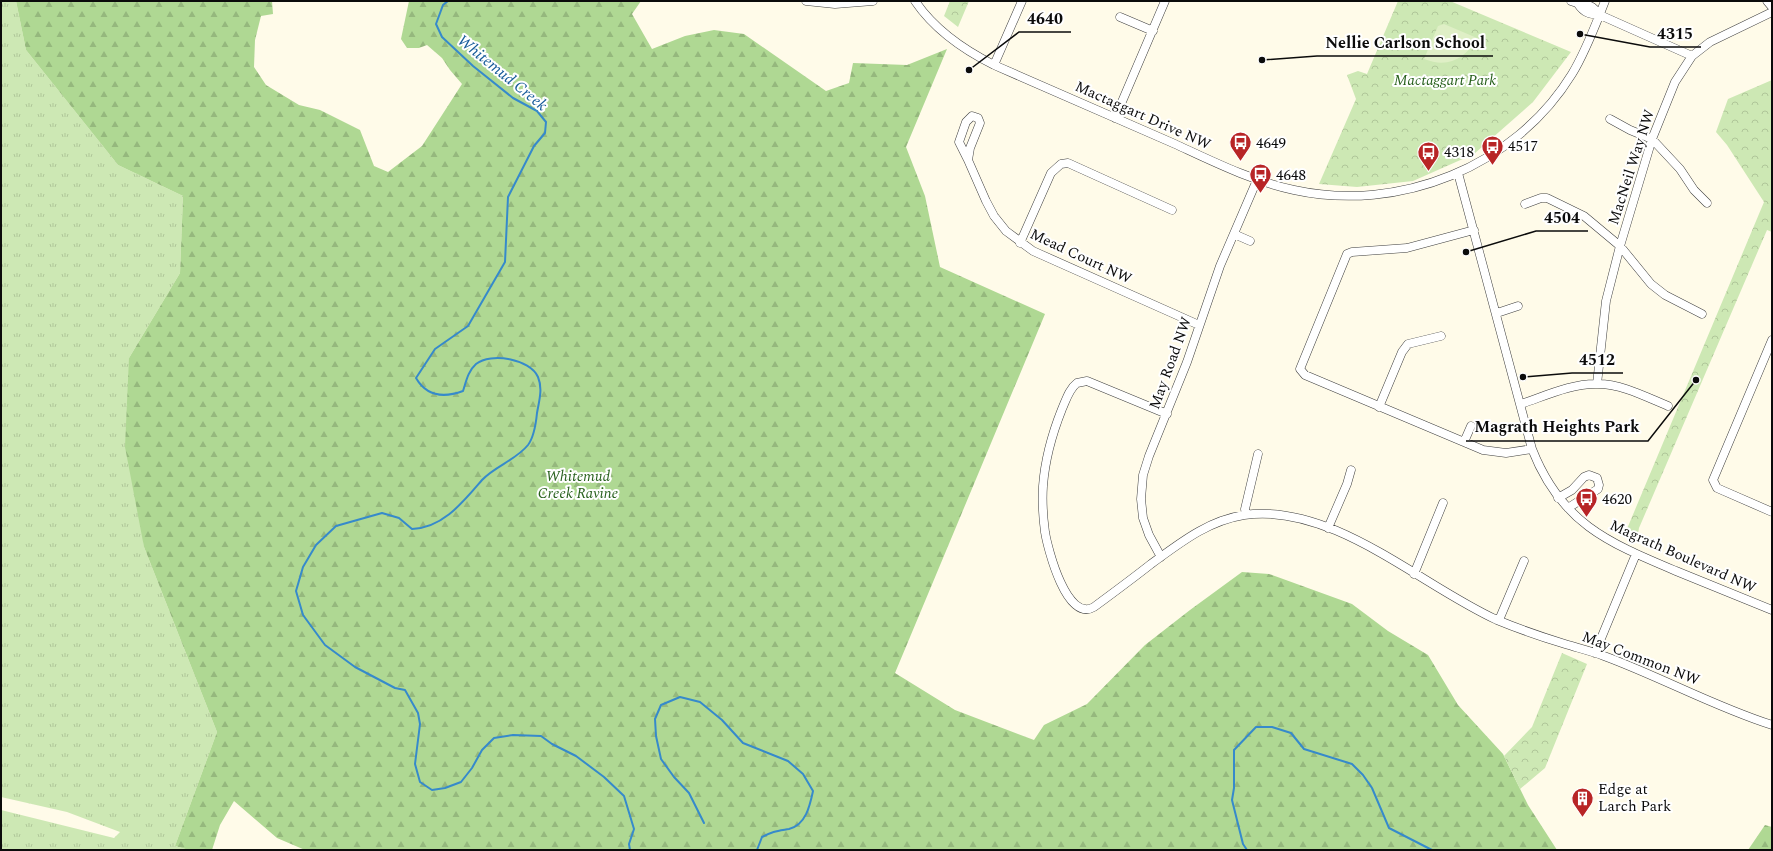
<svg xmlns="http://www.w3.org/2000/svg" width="1773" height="851" font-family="Spectral,serif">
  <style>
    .grass { fill: url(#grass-tufts) }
    .forest { fill: url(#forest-firs) }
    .park { fill: url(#park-crowns) }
    .pitch { fill: #dfefc6 }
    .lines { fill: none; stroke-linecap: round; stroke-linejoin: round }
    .stream { stroke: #368acb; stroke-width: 2 }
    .minor-casing { stroke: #3e3e3e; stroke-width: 9 }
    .minor { stroke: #fff; stroke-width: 8 }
    .labels { text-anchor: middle; stroke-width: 4; stroke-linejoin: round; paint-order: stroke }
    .park-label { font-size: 15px; font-style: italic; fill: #28611d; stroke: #fff }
    .street-label { font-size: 15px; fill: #0b0b0b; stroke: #fff }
    .poi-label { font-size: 15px; fill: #0b0b0b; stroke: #fff; text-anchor: start }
    .water-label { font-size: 16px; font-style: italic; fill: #175b9a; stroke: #fff }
    .leader { fill: none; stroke: #0b0b0b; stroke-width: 1.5 }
    .callout-dot { fill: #0b0b0b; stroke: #fff; stroke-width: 1.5 }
    .callout-label { font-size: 16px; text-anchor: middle; font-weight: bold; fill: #0b0b0b; stroke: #fff; stroke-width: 4; stroke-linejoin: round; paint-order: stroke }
  </style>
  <defs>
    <pattern id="grass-tufts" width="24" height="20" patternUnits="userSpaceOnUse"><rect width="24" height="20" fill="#cde8b4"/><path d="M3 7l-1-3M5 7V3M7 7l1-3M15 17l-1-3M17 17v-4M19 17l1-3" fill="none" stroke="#afc699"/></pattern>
    <pattern id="forest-firs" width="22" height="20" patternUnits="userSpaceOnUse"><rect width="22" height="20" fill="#afd893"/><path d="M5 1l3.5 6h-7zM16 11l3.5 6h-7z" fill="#95b87d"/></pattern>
    <pattern id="park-crowns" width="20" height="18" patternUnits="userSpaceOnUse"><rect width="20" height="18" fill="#cde8b4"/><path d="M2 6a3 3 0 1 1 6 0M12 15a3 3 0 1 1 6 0" fill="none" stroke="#afc699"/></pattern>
  </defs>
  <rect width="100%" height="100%" fill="#fffbe9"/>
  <path class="grass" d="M 1,1 L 16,1 L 26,50 L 118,165 L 183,196 L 180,273 L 129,358 L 144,547 L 217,732 L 175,846 L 189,850 L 1,850 L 1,810 L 114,838 L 120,832 L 67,812 L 1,797 Z"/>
  <path class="forest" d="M 16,1 L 272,1 L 273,14 L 261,16 L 255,40 L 254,67 L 266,85 L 299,105 L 320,110 L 360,130 L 374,166 L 388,172 L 422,146 L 462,84 L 450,70 L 442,58 L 427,45 L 419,48 L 407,48 L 401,39 L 409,1 L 426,1 L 427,2 L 429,1 L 641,1 L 632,14 L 652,49 L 685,36 L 714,30 L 744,34 L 826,91 L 849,83 L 853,63 L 907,65 L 947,49 L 906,147 L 925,196 L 940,267 L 1045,314 L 895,673 L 955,710 L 1034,740 L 1044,725 L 1087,704 L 1145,645 L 1190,610 L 1242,572 L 1269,574 L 1352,604 L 1388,631 L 1428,655 L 1458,705 L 1503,754 L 1528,805 L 1557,850 L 305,850 L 277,838 L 234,801 L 220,825 L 212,850 L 189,850 L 175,846 L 217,732 L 144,547 L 125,447 L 129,358 L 180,273 L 183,196 L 118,165 L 26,50 Z
    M 1765,825 L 1772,827 L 1772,850 L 1748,850 Z"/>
  <path class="park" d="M 950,1 L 969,1 L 958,27 L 944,16 Z
    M 1398,1 L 1450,1 L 1571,52 L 1533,102 L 1474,154 L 1413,181 L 1357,187 L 1319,184 L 1356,99 L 1347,75 L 1358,71 L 1367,74 Z
    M 1772,80 L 1772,232 L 1767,230 L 1639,528 L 1637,539 L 1624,536 L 1764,202 L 1727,145 L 1716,132 L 1728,99 Z
    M 1562,653 L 1587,664 L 1545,768 L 1520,789 L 1504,756 L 1532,727 Z"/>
  <path class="pitch" d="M 1444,24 L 1477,38 C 1465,60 1447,68 1424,59 L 1438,26 Z"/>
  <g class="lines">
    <path class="stream" d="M 448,1 L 443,5 L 436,24 L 442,37 L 473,66 L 513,98 L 537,111 L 546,122 L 545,133 L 534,146 L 508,197 L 505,262 L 468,326 L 435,349 L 416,378 C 427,397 444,398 463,391 C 466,382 468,371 476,364 C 491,352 530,359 538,377 C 543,389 539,401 537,413 C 536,423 534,437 528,445 C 516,460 495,466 482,480 C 463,502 443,528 412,529 L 399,518 L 382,513 L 336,526 L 316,545 L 303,567 L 296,591 L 303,615 L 325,645 L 355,667 L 395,688 L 405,690 L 418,713 L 420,724 L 415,764 L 420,782 L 432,790 L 445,788 L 461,782 L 472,768 L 482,750 L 494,738 L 513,735 L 541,736 L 552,744 L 576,756 L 604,777 L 624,796 L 634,829 L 629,844 L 630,850
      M 704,823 L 689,793 L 674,777 L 661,759 L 656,736 L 655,719 L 661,705 L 680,697 L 700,702 L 722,720 L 743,743 L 788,761 L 803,774 L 813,791 C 810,805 806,825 789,829 C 777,831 773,831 762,837 L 757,850
      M 1247,850 L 1243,844 L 1232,800 L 1234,788 L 1234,750 L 1256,727 L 1272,727 L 1291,733 L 1304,749 L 1352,764 L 1363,775 L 1372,788 L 1389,828 L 1432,850"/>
    <defs>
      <path id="minor" d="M 806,1 L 835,4 L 873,1
        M 915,1 C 934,29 964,50 994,65 C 1055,91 1115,118 1175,144 C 1214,162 1252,181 1294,190 C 1399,213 1515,167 1572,74 C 1586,51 1595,26 1605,1
        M 1571,1 C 1586,7 1588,0 1600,15
        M 1767,1 L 1772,7
        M 1578,4 C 1584,13 1589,14 1600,15 L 1692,56
        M 1120,17 L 1153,31
        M 994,65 L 1022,1
        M 1115,118 L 1165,1
        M 1610,119 L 1630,130 L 1652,139 L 1680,169 L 1694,190 L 1707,203
        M 968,160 L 959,142 L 966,122 L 972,116 L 978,118 L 980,123 L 970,148 L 968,160 L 986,201 L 994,216 L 1006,231 L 1033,251 L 1199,325
        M 1458,173 L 1532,449 C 1561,523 1607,542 1676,571 C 1708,584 1740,597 1772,610
        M 1525,204 L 1541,198 L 1547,198 L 1584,216 L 1620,246 L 1651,284 L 1665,295 L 1702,314
        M 1474,230 L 1407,248 L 1352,252 L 1347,254 L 1300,369 L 1305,375 L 1483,450 L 1506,453 L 1532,449
        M 1234,234 L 1250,241
        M 1020,243 L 1051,173 L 1061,164 L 1068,163 L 1172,210
        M 1497,313 L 1518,306
        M 1772,340 L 1713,480 L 1717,488 L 1772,512
        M 1597,384 L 1606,301 L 1620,246 L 1652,139 L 1675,82 L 1692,56 L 1710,42 L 1772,12
        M 1521,404 C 1545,396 1572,383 1598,384 C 1622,384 1646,397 1668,406
        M 1379,407 L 1402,352 L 1408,344 L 1441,336
        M 1167,414 L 1087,381 L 1077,383 C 1069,389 1066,400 1062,409 C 1052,434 1045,459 1043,486 C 1042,501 1043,517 1045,532 C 1048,550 1067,623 1094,607 C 1113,593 1132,579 1151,564 C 1180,543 1207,521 1244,515 C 1332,502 1420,585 1497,620 C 1519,629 1542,637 1565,644 C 1578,648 1591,651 1604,656 C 1661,677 1715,707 1772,725
        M 1464,442 L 1471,426
        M 1558,498 L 1572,490 L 1584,477 L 1589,475 L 1597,478 L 1599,485 L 1598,489 L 1568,508
        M 1246,515 L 1245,509 L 1258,454
        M 1328,528 L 1347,484 L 1351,470
        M 1161,557 L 1149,535 L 1143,518 L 1141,499 L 1143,475 L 1149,456 L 1187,362 L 1220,266 L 1257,180
        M 1414,574 L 1443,503
        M 1499,620 L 1524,561
        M 1595,653 L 1636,554"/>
    </defs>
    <use href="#minor" class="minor-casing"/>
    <use href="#minor" class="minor"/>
  </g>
  <defs>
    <symbol id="bus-pin" viewBox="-11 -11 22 30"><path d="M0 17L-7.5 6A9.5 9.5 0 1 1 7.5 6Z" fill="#b82526" stroke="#fff"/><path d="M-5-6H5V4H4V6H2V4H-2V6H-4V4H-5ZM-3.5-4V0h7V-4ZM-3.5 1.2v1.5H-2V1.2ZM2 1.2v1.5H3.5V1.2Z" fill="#fff"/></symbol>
    <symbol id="building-pin" viewBox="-11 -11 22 30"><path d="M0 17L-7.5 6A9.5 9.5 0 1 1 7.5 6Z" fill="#b82526" stroke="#fff"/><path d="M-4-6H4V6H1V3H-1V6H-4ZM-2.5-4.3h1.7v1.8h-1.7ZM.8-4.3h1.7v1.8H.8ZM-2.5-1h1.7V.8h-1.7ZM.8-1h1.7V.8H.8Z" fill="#fff"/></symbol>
  </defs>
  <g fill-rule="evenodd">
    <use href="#bus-pin" x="1228" y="130" width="25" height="34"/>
    <use href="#bus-pin" x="1480" y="134" width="25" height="34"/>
    <use href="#bus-pin" x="1416" y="140" width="25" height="34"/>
    <use href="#bus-pin" x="1248" y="162" width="25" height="34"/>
    <use href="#bus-pin" x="1574" y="486" width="25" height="34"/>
    <use href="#building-pin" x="1570" y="786" width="25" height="34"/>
  </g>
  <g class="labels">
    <g class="park-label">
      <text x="1445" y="85">Mactaggart Park</text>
      <text x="578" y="481">Whitemud<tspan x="578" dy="17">Creek Ravine</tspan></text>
    </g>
    <g class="street-label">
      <text transform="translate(1143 115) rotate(24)" y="5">Mactaggart Drive NW</text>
      <text transform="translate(1631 167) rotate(-72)" y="5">MacNeil Way NW</text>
      <text transform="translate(1081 256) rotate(25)" y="5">Mead Court NW</text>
      <text transform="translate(1170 363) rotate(-70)" y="5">May Road NW</text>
      <text transform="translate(1683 556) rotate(24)" y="5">Magrath Boulevard NW</text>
      <text transform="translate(1641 658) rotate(21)" y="5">May Common NW</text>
    </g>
    <g class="poi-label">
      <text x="1256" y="148">4649</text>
      <text x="1508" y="151">4517</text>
      <text x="1444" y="157">4318</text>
      <text x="1276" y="180">4648</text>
      <text x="1602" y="504">4620</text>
      <text x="1598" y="794">Edge at<tspan x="1598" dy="17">Larch Park</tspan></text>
    </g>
    <g class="water-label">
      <text transform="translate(503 72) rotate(39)" y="6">Whitemud Creek</text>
    </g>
  </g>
  <path class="leader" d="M969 70L1019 32H1071M1580 34L1650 47H1701M1262 60L1317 56H1493M1466 252L1536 231H1588M1523 377L1572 373H1623M1696 380L1648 441H1466"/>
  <g class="callout-dot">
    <circle cx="969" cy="70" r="4"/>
    <circle cx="1580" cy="34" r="4"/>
    <circle cx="1262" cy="60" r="4"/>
    <circle cx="1466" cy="252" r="4"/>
    <circle cx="1523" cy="377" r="4"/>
    <circle cx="1696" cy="380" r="4"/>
  </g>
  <g class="callout-label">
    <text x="1045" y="24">4640</text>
    <text x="1675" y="39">4315</text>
    <text x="1405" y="48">Nellie Carlson School</text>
    <text x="1562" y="223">4504</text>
    <text x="1597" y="365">4512</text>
    <text x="1557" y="432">Magrath Heights Park</text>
  </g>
  <rect width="1773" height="851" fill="none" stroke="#0b0b0b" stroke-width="4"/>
</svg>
